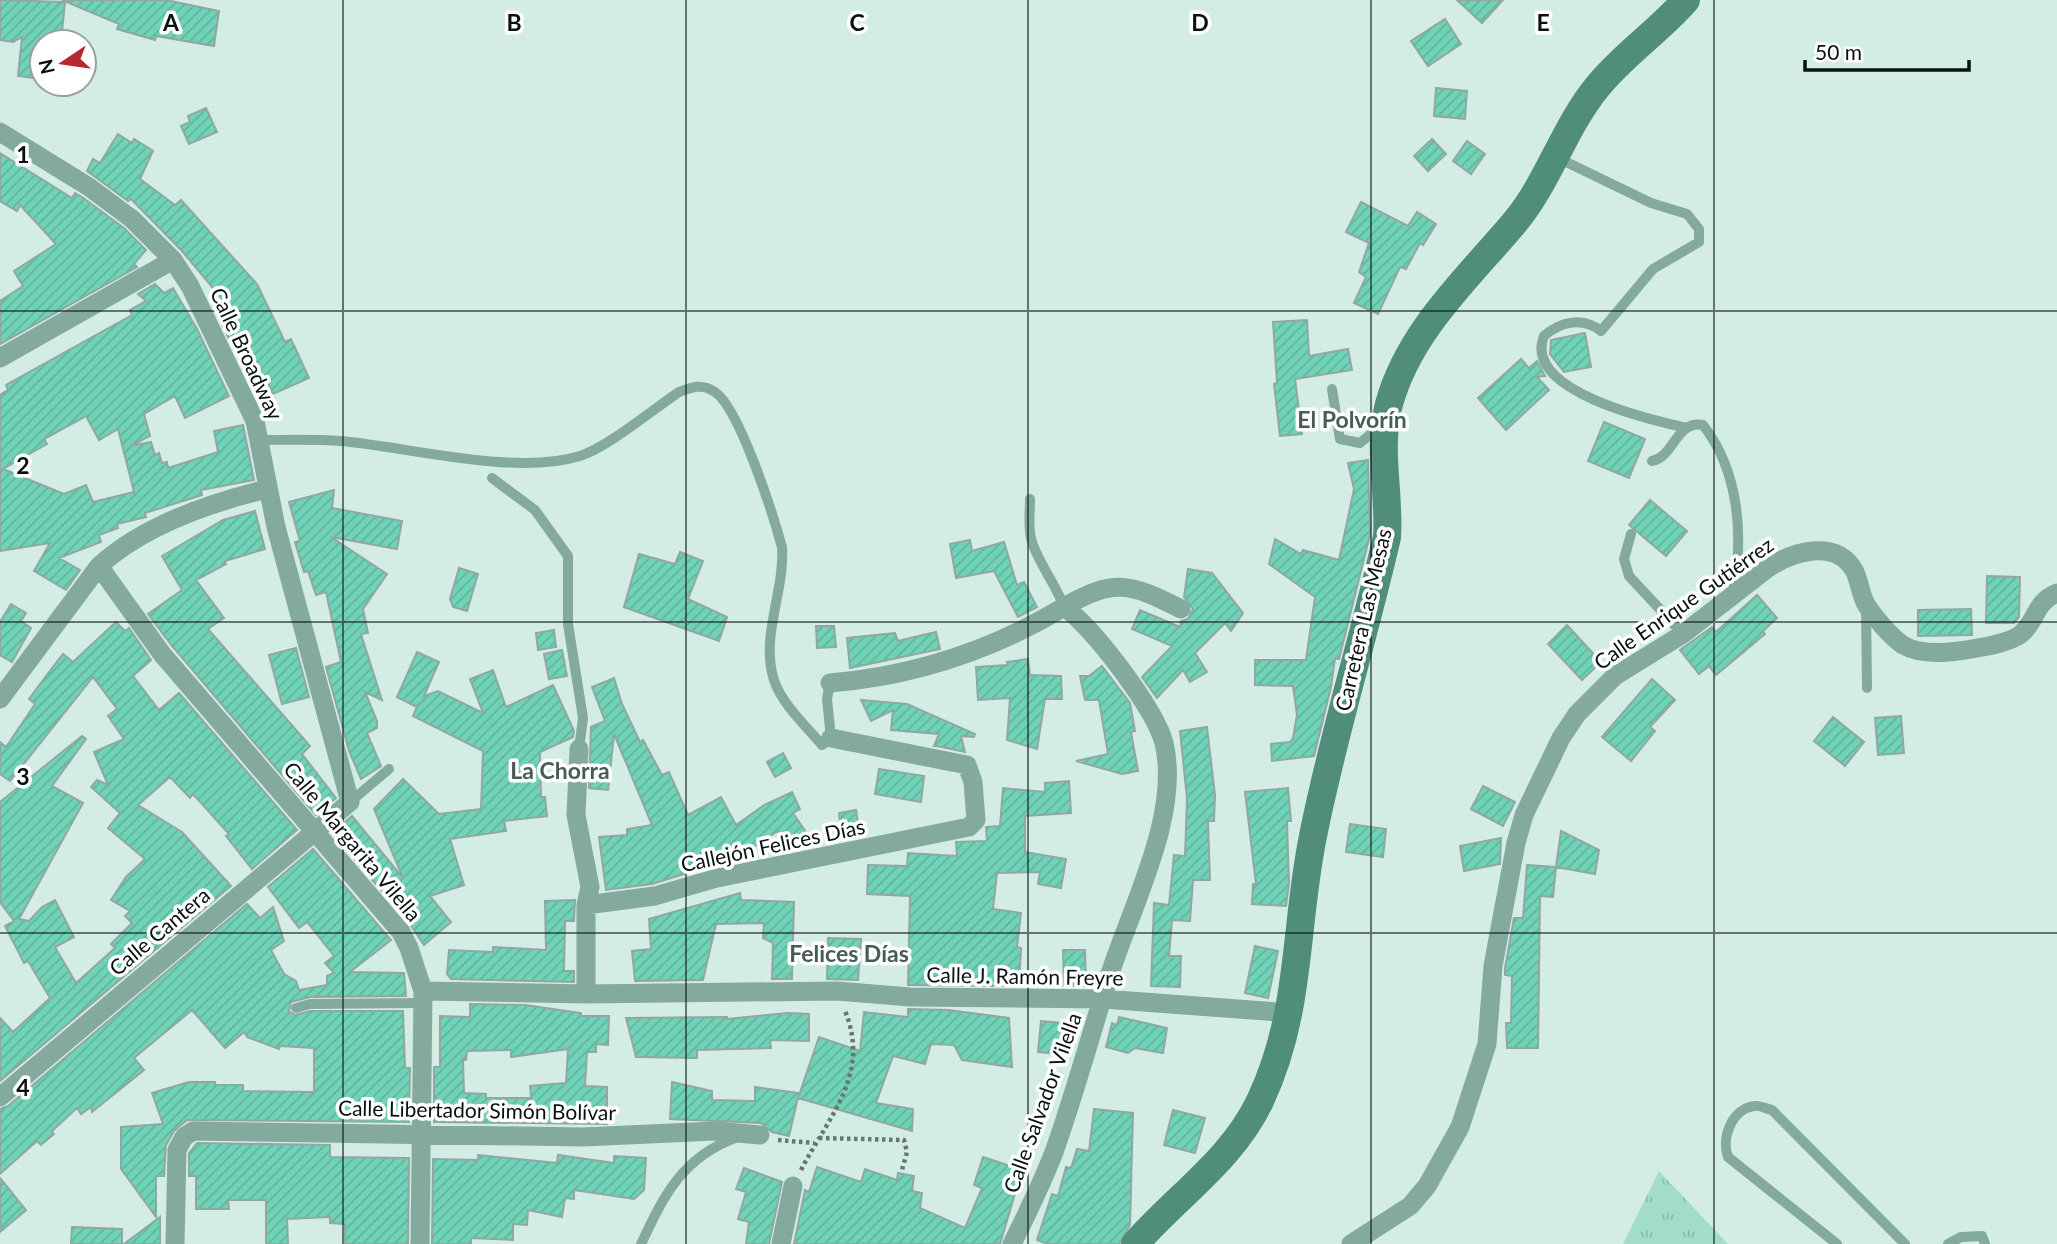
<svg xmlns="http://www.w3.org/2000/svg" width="2057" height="1244" font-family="Lato,sans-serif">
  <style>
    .park { fill: url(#park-tufts) }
    .building { fill: url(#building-hatch); stroke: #90a8a0; stroke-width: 2; fill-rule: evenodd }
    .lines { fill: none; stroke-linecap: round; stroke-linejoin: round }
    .path { stroke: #667772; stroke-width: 4.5; stroke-dasharray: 3.5 3.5; stroke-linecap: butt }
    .lane { stroke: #84aa9e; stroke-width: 10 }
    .street { stroke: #84aa9e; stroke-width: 19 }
    .secondary { stroke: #508d7b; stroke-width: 28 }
    .grid { fill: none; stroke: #08110e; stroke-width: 2; stroke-opacity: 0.55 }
    .labels { text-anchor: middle; stroke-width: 7; stroke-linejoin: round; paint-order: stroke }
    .street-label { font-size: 21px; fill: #08110e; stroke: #fff }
    .neighbourhood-label { font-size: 23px; font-weight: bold; fill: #465c55; stroke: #fff }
    .grid-label { font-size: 23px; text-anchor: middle; font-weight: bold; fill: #08110e; stroke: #fff; stroke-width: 7; stroke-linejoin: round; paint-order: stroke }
  </style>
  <defs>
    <pattern id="park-tufts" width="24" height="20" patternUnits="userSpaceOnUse" patternTransform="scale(1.75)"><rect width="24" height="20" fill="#a1ddca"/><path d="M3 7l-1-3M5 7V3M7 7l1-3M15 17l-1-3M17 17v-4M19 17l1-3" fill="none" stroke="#89bdac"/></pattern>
    <pattern id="building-hatch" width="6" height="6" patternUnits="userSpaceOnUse" patternTransform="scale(1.75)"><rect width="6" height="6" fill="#70d3b8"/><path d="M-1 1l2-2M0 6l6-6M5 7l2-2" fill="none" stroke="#60b49d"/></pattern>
  </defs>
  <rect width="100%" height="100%" fill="#d3ede4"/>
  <path class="park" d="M 1659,1171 L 1728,1244 L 1623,1244 Z"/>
  <path class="building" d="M 0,0 L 65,2 L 61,42 L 42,42 L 42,79 L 18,76 L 22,37 L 13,42 L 0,40 Z
    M 62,0 L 166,0 L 219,11 L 214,46 L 156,36 L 155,40 L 117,29 L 119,24 Z
    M 1457,0 L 1503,0 L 1482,23 Z
    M 1445,19 L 1461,44 L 1428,66 L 1411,41 Z
    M 1436,88 L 1467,91 L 1465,119 L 1434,116 Z
    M 206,108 L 217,132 L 189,144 L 181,126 L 190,122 L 188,116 Z
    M 118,134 L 132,143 L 134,139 L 153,151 L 140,179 L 175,205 L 181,200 L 257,284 L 285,342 L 291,339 L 309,378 L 273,394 L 267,381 L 262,384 L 240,338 L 231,343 L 219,318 L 233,312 L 182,251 L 131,199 L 128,201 L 87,171 L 93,159 L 100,163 Z
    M 1432,139 L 1446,154 L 1428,171 L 1414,156 Z
    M 1467,141 L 1485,154 L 1471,174 L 1453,161 Z
    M 0,153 L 72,198 L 75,193 L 82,197 L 124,228 L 146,250 L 134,264 L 137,267 L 0,344 L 0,301 L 23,286 L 14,271 L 56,244 L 20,205 L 17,211 L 0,201 Z
    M 1361,202 L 1408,226 L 1417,212 L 1436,224 L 1423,245 L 1420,243 L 1406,269 L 1400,267 L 1378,314 L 1354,303 L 1366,277 L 1359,272 L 1369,243 L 1346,232 Z
    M 155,284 L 164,293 L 173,288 L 197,329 L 229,396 L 185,418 L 175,396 L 144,414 L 150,436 L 130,446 L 151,442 L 155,455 L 159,453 L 162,463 L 167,462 L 168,468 L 218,452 L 214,431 L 243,425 L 254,480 L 201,490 L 202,495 L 145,513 L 146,517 L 117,524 L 118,528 L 99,535 L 101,542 L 59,558 L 80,570 L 66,590 L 34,571 L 50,543 L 0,551 L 0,395 L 8,390 L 6,385 L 132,315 L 130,310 L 146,301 L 138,294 ZM 86,416 L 99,440 L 118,429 L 134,492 L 93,502 L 86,485 L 64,494 L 3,469 L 47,444 L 44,439 Z
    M 1307,320 L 1309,356 L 1348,349 L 1352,370 L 1295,379 L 1302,434 L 1280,436 L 1274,384 L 1277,383 L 1273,322 Z
    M 1585,333 L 1591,367 L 1564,372 L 1550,354 L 1551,340 Z
    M 1521,359 L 1529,368 L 1537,361 L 1545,376 L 1537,377 L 1549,390 L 1506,430 L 1478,398 Z
    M 1604,422 L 1645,439 L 1629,478 L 1588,461 Z
    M 1368,460 L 1370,535 L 1339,659 L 1335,658 L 1331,687 L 1314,756 L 1272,761 L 1271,744 L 1290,742 L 1293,738 L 1297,715 L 1293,686 L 1255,685 L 1255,660 L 1306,660 L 1315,597 L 1269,564 L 1275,539 L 1301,554 L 1303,550 L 1339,560 L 1354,489 L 1348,463 Z
    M 334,490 L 332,508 L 402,521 L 397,549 L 331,537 L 387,574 L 363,609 L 368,633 L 361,634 L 382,700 L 365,692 L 377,721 L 377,728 L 367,733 L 381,766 L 361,779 L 349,751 L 326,667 L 341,662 L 326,592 L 316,595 L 308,571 L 304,572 L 295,542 L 300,541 L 289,502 Z
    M 1650,500 L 1687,531 L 1666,556 L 1629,525 Z
    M 255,511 L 265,549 L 225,561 L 226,564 L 196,580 L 224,618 L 208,629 L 310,746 L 302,754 L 336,798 L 316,815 L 172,646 L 148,614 L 182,590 L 162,556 L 223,520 Z
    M 970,540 L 972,551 L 1004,542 L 1017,585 L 1024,582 L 1037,607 L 1018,617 L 994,571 L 956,578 L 950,544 Z
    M 680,552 L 703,561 L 688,599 L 727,617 L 719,641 L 624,607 L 639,554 L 675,564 Z
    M 459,568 L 478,574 L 467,611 L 453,607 L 450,599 Z
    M 1188,569 L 1212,573 L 1243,613 L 1231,631 L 1225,623 L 1195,653 L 1207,672 L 1190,682 L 1183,670 L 1157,698 L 1142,677 L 1172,646 L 1132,629 L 1140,610 L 1180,627 L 1181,621 L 1188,619 L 1193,609 L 1184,597 Z
    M 1987,576 L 2020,577 L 2019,617 L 2014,623 L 1986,623 Z
    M 1757,595 L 1777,618 L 1763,631 L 1765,634 L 1716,675 L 1709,666 L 1699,674 L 1680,650 L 1712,627 L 1716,632 Z
    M 11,604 L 26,613 L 21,621 L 31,628 L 12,662 L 0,655 L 0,622 Z
    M 1971,609 L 1972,635 L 1918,636 L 1918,610 Z
    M 116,622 L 125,631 L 129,628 L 151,660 L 133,676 L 159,710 L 179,693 L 297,830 L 252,869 L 226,836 L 229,834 L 193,794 L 190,798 L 170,777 L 138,805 L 182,832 L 231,886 L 0,1081 L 0,1018 L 13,1032 L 50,998 L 28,961 L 24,963 L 5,926 L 14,921 L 0,902 L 0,802 L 82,736 L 86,739 L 52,786 L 83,803 L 19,919 L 29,921 L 42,907 L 55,900 L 74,937 L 55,947 L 76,983 L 115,948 L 111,944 L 132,923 L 125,916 L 130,911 L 111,900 L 126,877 L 145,859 L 108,828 L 120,813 L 91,787 L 97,780 L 108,785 L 94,752 L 124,739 L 108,716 L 117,709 L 93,677 L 10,781 L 0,774 L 0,742 L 6,747 L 35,704 L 29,699 L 46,676 L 63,654 L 73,662 Z
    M 1567,625 L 1601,662 L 1582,680 L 1548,644 Z
    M 816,626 L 834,626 L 836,647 L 817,648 Z
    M 554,630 L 556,647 L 538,650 L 536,633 Z
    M 936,632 L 940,649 L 850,668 L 847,638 L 895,633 L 898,641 Z
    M 296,648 L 309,697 L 282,704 L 269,655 Z
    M 562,650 L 567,676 L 549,679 L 544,654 Z
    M 417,652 L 439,662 L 424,696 L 438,691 L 483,713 L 470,679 L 493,670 L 506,707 L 553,685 L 574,731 L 573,737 L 540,752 L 541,797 L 545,797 L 547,816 L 504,821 L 506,831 L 450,839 L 464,885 L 430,896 L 451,922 L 424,945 L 410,924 L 332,833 L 352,816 L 403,878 L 374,809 L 403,779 L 439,814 L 481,809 L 483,751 L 413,716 L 417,707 L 397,697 Z
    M 1028,659 L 1030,675 L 1061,676 L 1062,699 L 1045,699 L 1037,749 L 1007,740 L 1010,698 L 978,700 L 976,667 L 1008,665 L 1007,662 Z
    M 1102,666 L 1130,703 L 1135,731 L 1131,732 L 1138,771 L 1122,774 L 1076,761 L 1108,754 L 1099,700 L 1085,700 L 1080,676 L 1089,676 Z
    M 614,678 L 622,704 L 640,742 L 643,740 L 662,775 L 669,772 L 688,815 L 721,797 L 736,825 L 764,805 L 792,792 L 800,809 L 793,813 L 814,844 L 791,851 L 778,831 L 738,857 L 652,884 L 606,890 L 599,837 L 627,835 L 627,829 L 652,825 L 614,734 L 608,790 L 589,788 L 591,727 L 605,721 L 592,687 Z
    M 1652,679 L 1675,700 L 1650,727 L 1655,731 L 1631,761 L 1602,737 Z
    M 861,700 L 907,704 L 975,734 L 974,737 L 961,736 L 965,752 L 937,746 L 934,746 L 939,734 L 891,730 L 893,710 L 871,721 Z
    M 1901,716 L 1904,753 L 1878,755 L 1875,718 Z
    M 1833,717 L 1864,742 L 1845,766 L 1814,741 Z
    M 1207,727 L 1215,795 L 1214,821 L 1208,821 L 1210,880 L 1193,880 L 1190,921 L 1172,920 L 1169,956 L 1181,956 L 1180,987 L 1151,986 L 1154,903 L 1169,905 L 1174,855 L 1185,856 L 1187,798 L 1180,731 Z
    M 783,753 L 791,768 L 775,777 L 767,762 Z
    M 879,769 L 924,776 L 921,802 L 875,794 Z
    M 1069,781 L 1071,813 L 1025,816 L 1025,852 L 1066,859 L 1061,888 L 1038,884 L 1040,872 L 997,873 L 993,909 L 1021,913 L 1017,947 L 1021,948 L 1019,986 L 908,985 L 910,896 L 867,894 L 868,865 L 907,866 L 908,853 L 957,856 L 956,842 L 987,841 L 986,827 L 1000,826 L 1003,788 L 1045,792 L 1045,783 Z
    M 1483,786 L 1515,802 L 1503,826 L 1471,809 Z
    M 1288,788 L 1291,821 L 1287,821 L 1289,883 L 1286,906 L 1252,904 L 1253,884 L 1256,884 L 1245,792 Z
    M 856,810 L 860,837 L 842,840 L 839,813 Z
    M 1350,824 L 1386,829 L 1383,857 L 1346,852 Z
    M 1561,831 L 1599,850 L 1595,874 L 1556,867 Z
    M 1501,838 L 1500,864 L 1464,871 L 1460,846 Z
    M 313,849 L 391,940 L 350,972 L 404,973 L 406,996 L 310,997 L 291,1002 L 289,1011 L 295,1015 L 311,1011 L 403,1011 L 405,1068 L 410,1068 L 409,1122 L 187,1120 L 174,1131 L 166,1145 L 164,1176 L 156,1176 L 156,1217 L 121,1169 L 121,1127 L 163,1124 L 152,1093 L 189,1082 L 215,1082 L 215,1085 L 243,1085 L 243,1091 L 314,1092 L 314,1048 L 280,1046 L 279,1049 L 247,1037 L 244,1032 L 225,1048 L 192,1010 L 134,1058 L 144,1070 L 92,1112 L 91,1107 L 81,1114 L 77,1108 L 52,1131 L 54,1134 L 41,1145 L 37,1141 L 0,1174 L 0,1109 L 8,1106 L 247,904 L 260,918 L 273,907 L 284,941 L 271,950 L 284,974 L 296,981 L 299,990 L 327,985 L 327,976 L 334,973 L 325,963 L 334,956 L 307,922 L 299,928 L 268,887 Z
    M 1527,865 L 1556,867 L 1553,897 L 1540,896 L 1538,1048 L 1507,1048 L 1506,1023 L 1511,1023 L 1512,976 L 1505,975 L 1505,968 L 1514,918 L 1523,918 Z
    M 740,893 L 741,900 L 794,902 L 792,979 L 772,979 L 773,943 L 763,938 L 764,923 L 716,924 L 703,980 L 635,981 L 632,951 L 651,949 L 649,919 Z
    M 575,900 L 574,921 L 565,921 L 564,971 L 574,971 L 574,982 L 451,979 L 447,974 L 449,950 L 493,952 L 493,947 L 546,950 L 545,901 Z
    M 828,938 L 861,939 L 858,980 L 827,979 Z
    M 1255,946 L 1278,951 L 1268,998 L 1245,993 Z
    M 1063,950 L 1085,950 L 1086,986 L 1064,985 Z
    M 470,1004 L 525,1005 L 581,1013 L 581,1016 L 609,1016 L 608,1045 L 596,1044 L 596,1052 L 587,1052 L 585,1086 L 607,1087 L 607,1124 L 434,1122 L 434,1067 L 440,1067 L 440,1016 L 470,1017 ZM 568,1049 L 566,1083 L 530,1086 L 531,1098 L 486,1098 L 486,1094 L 464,1093 L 463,1060 L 466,1060 L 467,1051 L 511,1050 L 511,1057 Z
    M 908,1009 L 948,1010 L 1009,1018 L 1012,1067 L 962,1060 L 954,1045 L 931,1044 L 925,1064 L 893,1056 L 876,1103 L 913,1109 L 912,1131 L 798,1098 L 819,1037 L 860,1051 L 864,1012 L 908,1017 Z
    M 788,1013 L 809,1014 L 809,1041 L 770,1040 L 771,1048 L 697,1050 L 697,1058 L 636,1057 L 626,1018 L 727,1017 L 727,1019 Z
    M 1119,1017 L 1167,1028 L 1163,1053 L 1135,1048 L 1128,1053 L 1106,1047 L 1112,1023 L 1117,1025 Z
    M 1041,1021 L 1072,1024 L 1070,1055 L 1038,1052 Z
    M 672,1082 L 712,1091 L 712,1100 L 755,1101 L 755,1087 L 799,1093 L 789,1136 L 772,1132 L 761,1123 L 670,1119 Z
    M 1094,1109 L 1133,1113 L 1130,1225 L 1119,1244 L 1047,1244 L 1037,1240 L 1052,1194 L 1058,1196 L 1066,1167 L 1071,1168 L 1077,1149 L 1089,1151 Z
    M 1173,1110 L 1205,1118 L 1195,1153 L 1164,1145 Z
    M 197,1143 L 330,1145 L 330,1157 L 409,1158 L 408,1244 L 345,1244 L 345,1224 L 330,1223 L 330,1217 L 287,1219 L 288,1244 L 266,1244 L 266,1200 L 228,1200 L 229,1209 L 196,1209 L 196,1176 L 189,1176 L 189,1153 Z
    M 478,1155 L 557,1163 L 558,1155 L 614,1163 L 614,1156 L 646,1158 L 644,1190 L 634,1199 L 574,1190 L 574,1199 L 565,1198 L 562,1217 L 528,1210 L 527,1225 L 513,1224 L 513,1240 L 471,1238 L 471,1244 L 432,1244 L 433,1159 L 478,1160 Z
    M 983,1157 L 1022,1170 L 1000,1244 L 794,1244 L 805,1190 L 809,1192 L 817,1167 L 861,1182 L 865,1169 L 897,1180 L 898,1173 L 914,1176 L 912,1191 L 922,1193 L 920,1208 L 965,1228 L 982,1188 L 974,1185 Z
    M 744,1168 L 782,1182 L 769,1244 L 746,1244 L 749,1222 L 738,1219 L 746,1192 L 736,1189 Z
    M 0,1178 L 26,1210 L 0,1232 Z
    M 160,1217 L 160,1244 L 124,1244 Z
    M 72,1227 L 122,1229 L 122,1244 L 71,1244 Z"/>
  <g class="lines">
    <path class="path" d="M 819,1138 L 904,1140 L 907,1152 L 902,1170
      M 778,1140 L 814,1143
      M 801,1170 C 829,1116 871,1074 845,1011"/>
    <path class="lane" d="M 1558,158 L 1651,203 L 1687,214 L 1699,229 L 1699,242 L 1653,269 L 1601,331 C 1583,317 1561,321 1544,336 C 1522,391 1651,420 1687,428
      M 1332,389 L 1340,439 L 1360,443 L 1378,428
      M 260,440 C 287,440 314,439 341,441 C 409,447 515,476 580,456 C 608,447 652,410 679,392 C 692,387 702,383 715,392 C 740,409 773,515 782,547 C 785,591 760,637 774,680 C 781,703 807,727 822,745 L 831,738 L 827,699 L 830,683
      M 1652,461 C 1674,457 1676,420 1703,425 C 1739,471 1744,536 1733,592
      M 492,478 L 535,510 L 568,556 L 568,624 L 583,718 L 579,749
      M 1030,499 C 1030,511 1028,525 1031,538 C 1035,558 1056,584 1064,607
      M 1631,534 L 1624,559 L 1629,576 L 1683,634
      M 1866,608 L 1867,688
      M 350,802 L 389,769
      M 296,1008 L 310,1004 L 422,1003
      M 641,1244 C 664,1195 683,1156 738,1137
      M 1837,1244 L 1728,1157 C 1721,1138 1732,1108 1755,1106 C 1760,1105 1767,1109 1772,1110 L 1905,1244
      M 1948,1244 L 1961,1237 L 1982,1236 L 1985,1244"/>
    <path class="street" d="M 0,132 L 89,187 L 132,219 L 173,260 L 190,286 L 255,421 L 276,527 L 350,802 L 0,1097
      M 0,358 L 173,260
      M 99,566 L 162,654 L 401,932 L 409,948 L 423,991 L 420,1244
      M 1064,607 C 1114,578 1130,583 1181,609
      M 830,683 C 915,676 991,651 1064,607 C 1093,627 1155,709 1164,743 C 1181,815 1131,907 1110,974 C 1091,1033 1075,1093 1054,1152 C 1042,1183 1027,1214 1012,1244
      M 0,699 L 99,566 C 144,525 209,503 267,489
      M 579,749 L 576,815 L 590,887 L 586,905 L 586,994
      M 586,905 L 655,896 L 717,878 L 969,827 L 976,820 L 973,782 L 967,765 L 831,738
      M 423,991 L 586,994 L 837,991 L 910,997 L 1103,999 L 1291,1013
      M 175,1244 L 177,1150 L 184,1137 L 193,1131 L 583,1137 L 715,1131 L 760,1135
      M 781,1244 L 793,1186
      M 1351,1244 L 1410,1206 L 1427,1186 L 1460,1127 L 1487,1044 L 1493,966 L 1516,843 L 1524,815 L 1561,738 L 1577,714 L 1615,676 L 1683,634 L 1768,568 C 1792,552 1835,538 1854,570 C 1860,581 1860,595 1867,606 C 1875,618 1891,637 1903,645 C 1926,659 1968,650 1993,645 C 2001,643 2018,638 2023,632 C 2038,618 2034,603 2057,593"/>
    <path class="secondary" d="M 1135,1244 C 1177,1196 1232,1160 1260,1101 C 1302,1012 1294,929 1313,836 C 1333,735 1364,637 1387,537 C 1390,492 1377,449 1389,404 C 1409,331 1468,278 1515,222 C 1549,181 1564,127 1598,86 C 1624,54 1659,31 1686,0"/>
  </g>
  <path class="grid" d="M 343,0 L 343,1244M 686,0 L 686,1244M 1028,0 L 1028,1244M 1371,0 L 1371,1244M 1714,0 L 1714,1244M 0,311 L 2057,311M 0,622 L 2057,622M 0,933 L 2057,933"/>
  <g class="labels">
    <g class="street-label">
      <text transform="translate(246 354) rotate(65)" y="7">Calle Broadway</text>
      <text transform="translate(1684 604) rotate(-35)" y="7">Calle Enrique Gutiérrez</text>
      <text transform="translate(1364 620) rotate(-77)" y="7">Carretera Las Mesas</text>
      <text transform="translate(352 842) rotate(50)" y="7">Calle Margarita Vilella</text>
      <text transform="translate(773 846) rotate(-12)" y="7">Callejón Felices Días</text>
      <text transform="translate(160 932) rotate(-40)" y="7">Calle Cantera</text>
      <text transform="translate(1025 977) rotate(1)" y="7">Calle J. Ramón Freyre</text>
      <text transform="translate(1043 1103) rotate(-70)" y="7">Calle Salvador Vilella</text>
      <text transform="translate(477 1111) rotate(1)" y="7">Calle Libertador Simón Bolívar</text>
    </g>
    <g class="neighbourhood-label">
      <text x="1352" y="428">El Polvorín</text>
      <text x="560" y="779">La Chorra</text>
      <text x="849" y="962">Felices Días</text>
    </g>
  </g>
  <g class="grid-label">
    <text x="171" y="31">A</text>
    <text x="514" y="31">B</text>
    <text x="857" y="31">C</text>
    <text x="1200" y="31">D</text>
    <text x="1543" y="31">E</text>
    <text x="23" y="163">1</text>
    <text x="23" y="474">2</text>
    <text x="23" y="785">3</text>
    <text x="23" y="1096">4</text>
  </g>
  <g transform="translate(63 63) rotate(257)"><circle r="33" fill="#ffffff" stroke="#9ca09f" stroke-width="2"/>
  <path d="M0-5L12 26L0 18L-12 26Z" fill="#b72730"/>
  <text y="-10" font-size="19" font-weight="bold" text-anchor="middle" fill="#08110e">N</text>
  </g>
  <path d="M1805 60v10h164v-10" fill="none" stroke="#08110e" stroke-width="3.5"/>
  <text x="1815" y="60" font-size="21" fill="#08110e" stroke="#ffffff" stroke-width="5" paint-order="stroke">50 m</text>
</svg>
